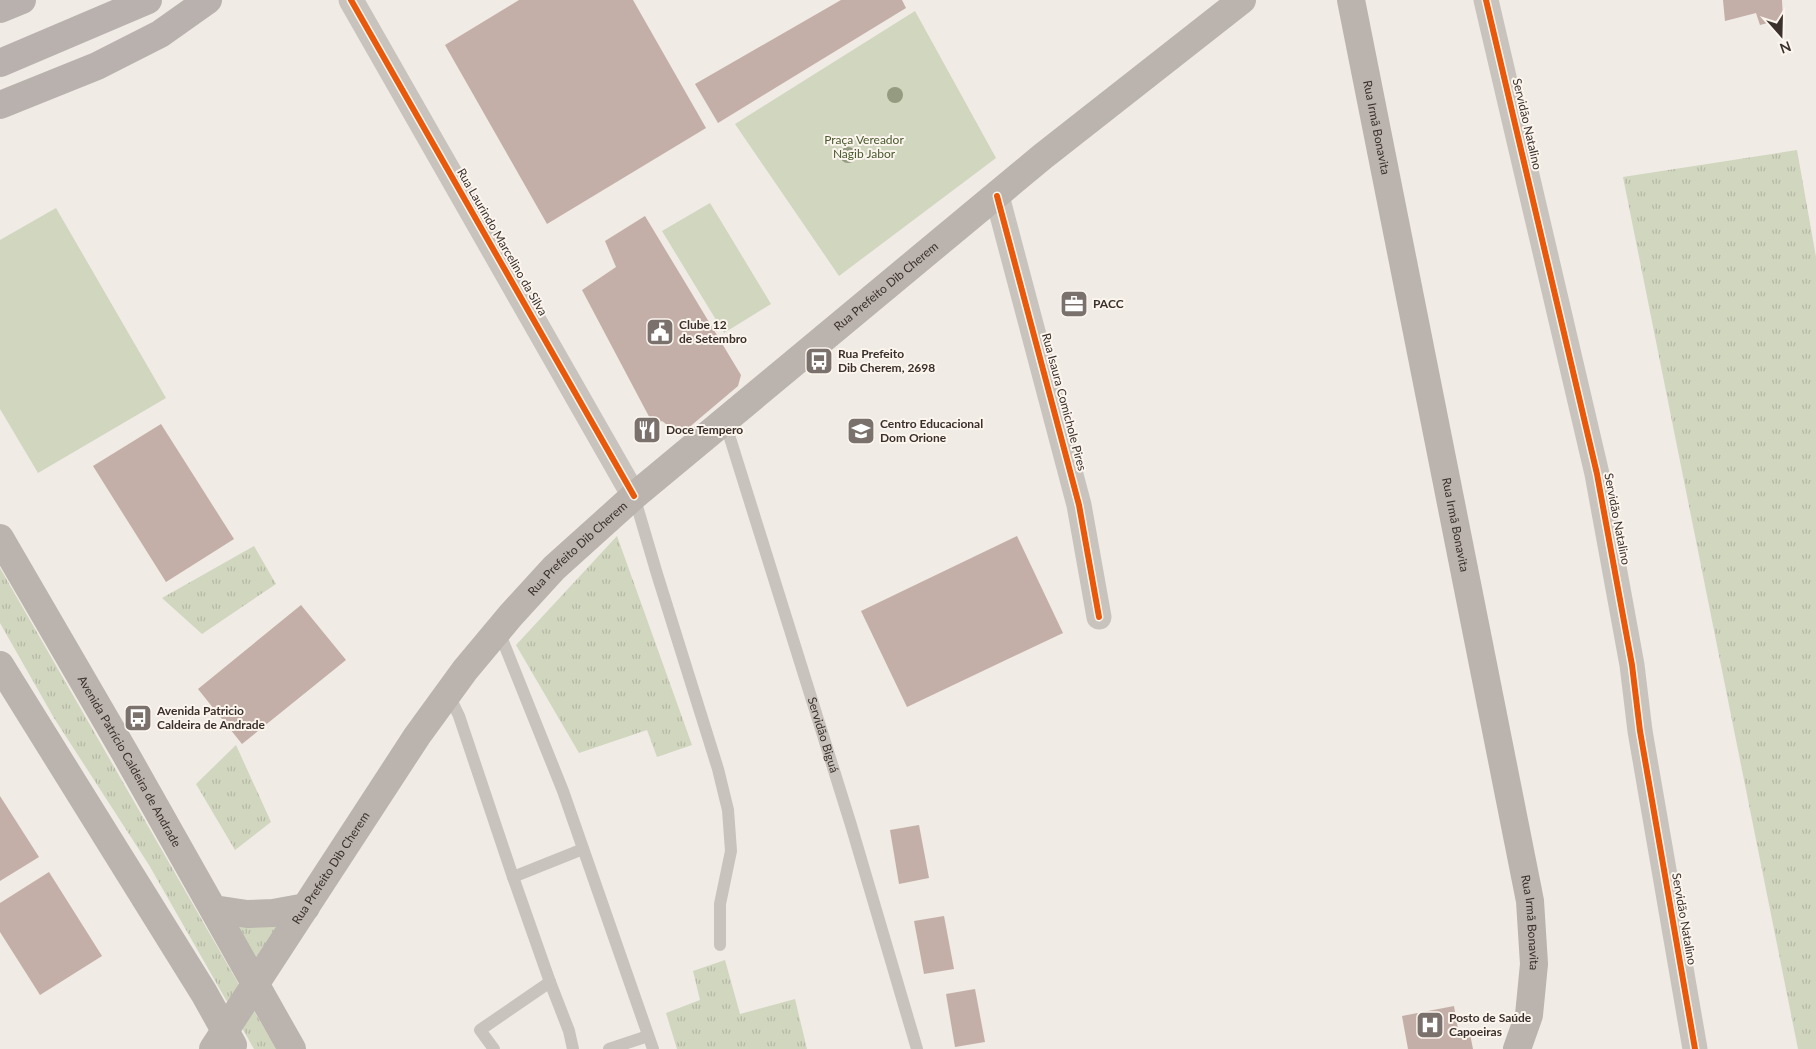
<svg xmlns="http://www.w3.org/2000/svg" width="1816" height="1049" font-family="Lato,sans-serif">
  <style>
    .grass { fill: url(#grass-tufts) }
    .park { fill: #d1d6bf }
    .building { fill: #c3afa7 }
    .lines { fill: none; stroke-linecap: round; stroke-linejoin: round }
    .service { stroke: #c9c3be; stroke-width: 12 }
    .minor { stroke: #c9c3be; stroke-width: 25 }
    .secondary { stroke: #bab3ae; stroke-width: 28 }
    .primary { stroke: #b8b1ad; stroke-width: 28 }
    .cycleway-casing { stroke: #fbf5ee; stroke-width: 9 }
    .cycleway { stroke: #e8590c; stroke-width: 6 }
    .tree { fill: #959b80 }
    .labels { text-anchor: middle; stroke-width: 4; stroke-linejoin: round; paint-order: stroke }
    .street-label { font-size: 12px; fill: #3b302b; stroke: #fbf5ee }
    .park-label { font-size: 12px; fill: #4a5a2e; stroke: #fbf5ee }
    .poi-label { font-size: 12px; font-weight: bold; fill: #3b302b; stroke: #fbf5ee; text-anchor: start }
  </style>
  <defs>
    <pattern id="grass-tufts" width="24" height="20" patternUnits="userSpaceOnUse" patternTransform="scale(1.25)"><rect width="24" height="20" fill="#d1d6bf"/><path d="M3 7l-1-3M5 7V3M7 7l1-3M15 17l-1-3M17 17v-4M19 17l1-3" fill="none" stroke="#b4b8a4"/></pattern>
  </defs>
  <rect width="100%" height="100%" fill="#f0ebe5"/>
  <path class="grass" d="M 1797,150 L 1816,257 L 1816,1049 L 1798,1049 L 1623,177 Z
    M 617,536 L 692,745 L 657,757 L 647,730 L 579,753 L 516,645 Z
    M 254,546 L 276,584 L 202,634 L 162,598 Z
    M 0,568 L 276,1049 L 254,1049 L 149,865 L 54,718 L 0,623 Z
    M 236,745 L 271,822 L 235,850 L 196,784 Z
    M 230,923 L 281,924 L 255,966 Z
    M 725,960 L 740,1014 L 795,999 L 807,1049 L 677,1049 L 666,1013 L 700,1000 L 693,971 Z"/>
  <path class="park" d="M 915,11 L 996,158 L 839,276 L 735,124 Z
    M 710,203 L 771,304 L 724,333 L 662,231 Z
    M 56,208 L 166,398 L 38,473 L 0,409 L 0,240 Z"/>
  <path class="building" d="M 519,0 L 633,0 L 706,128 L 547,224 L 445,45 Z
    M 841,0 L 902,0 L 906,8 L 718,123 L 695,84 Z
    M 1723,0 L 1782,0 L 1783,19 L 1760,25 L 1756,13 L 1725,21 Z
    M 645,216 L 741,375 L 738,386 L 680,435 L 662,421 L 654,426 L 582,290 L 616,267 L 605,241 Z
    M 161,424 L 234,539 L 166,582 L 93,466 Z
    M 1017,536 L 1063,633 L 907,707 L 861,611 Z
    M 301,605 L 346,660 L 242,744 L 198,689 Z
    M 0,796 L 39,857 L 0,881 Z
    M 919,825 L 929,878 L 899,884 L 890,830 Z
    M 49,872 L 102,956 L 40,995 L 0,932 L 0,903 Z
    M 944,916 L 954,969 L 924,974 L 914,921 Z
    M 975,989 L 985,1042 L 955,1047 L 946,994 Z
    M 1454,1006 L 1459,1035 L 1470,1034 L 1473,1049 L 1408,1049 L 1402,1016 Z"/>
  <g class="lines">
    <g class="service">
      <path id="s1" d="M 725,422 L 851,825 L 917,1049"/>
      <path d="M 634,496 L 657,574 L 718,769 L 728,810 L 731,851 L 720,904 L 720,945"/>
      <path d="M 498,629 L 563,791 L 653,1049"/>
      <path d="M 448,693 L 459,716 L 513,877 L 550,982 L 569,1031 L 573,1049"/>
      <path d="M 513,877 L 583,849"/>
      <path d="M 494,1049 L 480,1030 L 550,982"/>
      <path d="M 609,1049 L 648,1036"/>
    </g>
    <path class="minor" d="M 351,0 L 634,496
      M 1486,0 L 1597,474 L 1632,665 L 1640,731 L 1695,1049
      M 997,196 L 1079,505 L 1099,617"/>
    <g class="secondary">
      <path id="s2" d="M 1351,0 L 1530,901 L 1534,964 L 1529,1015 L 1517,1049"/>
      <path id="s3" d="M 0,538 L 125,753 L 292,1049"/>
      <path d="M 0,665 L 204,993 L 233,1045"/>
      <path d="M 214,909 L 247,914 L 273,913 L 306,907"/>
      <path id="s4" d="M 213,1049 L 417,736 L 465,670 L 511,615 L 554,568 L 634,496 L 1042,157 L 1242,0"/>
    </g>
    <path class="primary" d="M 0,9 L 22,0
      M 0,63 L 148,0
      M 0,105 L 97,66 L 160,34 L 208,0"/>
    <defs>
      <path id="cycleway" d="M 351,0 L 634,496
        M 1486,0 L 1597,474 L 1632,665 L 1640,731 L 1695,1049
        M 997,196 L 1079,505 L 1099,617"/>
    </defs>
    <use href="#cycleway" class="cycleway-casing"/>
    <use href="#cycleway" class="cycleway"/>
  </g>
  <g class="tree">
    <circle cx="895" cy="95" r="8"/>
    <circle cx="848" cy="155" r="8"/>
  </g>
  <defs>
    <symbol id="office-square" viewBox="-11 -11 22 22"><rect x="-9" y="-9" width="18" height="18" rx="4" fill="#7a716c" stroke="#fbf5ee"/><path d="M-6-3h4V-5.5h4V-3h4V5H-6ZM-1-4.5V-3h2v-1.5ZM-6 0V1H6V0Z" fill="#fff"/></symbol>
    <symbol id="civic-square" viewBox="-11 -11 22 22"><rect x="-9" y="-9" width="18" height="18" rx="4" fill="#7a716c" stroke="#fbf5ee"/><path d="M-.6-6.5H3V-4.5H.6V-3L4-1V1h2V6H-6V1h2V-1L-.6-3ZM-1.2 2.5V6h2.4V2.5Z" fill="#fff"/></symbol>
    <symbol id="bus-square" viewBox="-11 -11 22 22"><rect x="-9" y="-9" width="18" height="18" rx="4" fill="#7a716c" stroke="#fbf5ee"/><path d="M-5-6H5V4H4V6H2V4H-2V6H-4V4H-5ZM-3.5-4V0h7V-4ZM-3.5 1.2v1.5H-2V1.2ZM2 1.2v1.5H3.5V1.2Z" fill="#fff"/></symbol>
    <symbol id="restaurant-square" viewBox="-11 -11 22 22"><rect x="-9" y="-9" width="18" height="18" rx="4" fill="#7a716c" stroke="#fbf5ee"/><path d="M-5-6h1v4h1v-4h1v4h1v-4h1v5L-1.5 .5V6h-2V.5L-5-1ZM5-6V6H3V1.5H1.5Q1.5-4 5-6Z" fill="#fff"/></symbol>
    <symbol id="school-square" viewBox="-11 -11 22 22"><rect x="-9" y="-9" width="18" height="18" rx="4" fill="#7a716c" stroke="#fbf5ee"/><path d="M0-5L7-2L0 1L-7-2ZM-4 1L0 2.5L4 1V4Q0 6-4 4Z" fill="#fff"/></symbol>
    <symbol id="hospital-square" viewBox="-11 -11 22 22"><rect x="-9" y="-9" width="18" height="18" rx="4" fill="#7a716c" stroke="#fbf5ee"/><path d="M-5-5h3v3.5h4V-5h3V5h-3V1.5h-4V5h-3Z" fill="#fff"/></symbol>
  </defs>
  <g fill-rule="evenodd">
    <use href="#office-square" x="1058" y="288" width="32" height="32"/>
    <use href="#civic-square" x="644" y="316" width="32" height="32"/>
    <use href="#bus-square" x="803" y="345" width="32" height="32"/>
    <use href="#restaurant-square" x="631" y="414" width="32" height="32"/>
    <use href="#school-square" x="845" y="415" width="32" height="32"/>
    <use href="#bus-square" x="122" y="702" width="32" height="32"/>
    <use href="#hospital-square" x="1414" y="1009" width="32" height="32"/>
  </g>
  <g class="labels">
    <g class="street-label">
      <text transform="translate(1527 124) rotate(77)" y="4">Servidão Natalino</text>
      <text dy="4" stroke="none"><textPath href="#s2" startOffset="130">Rua Irmã Bonavita</textPath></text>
      <text transform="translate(502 242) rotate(60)" y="4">Rua Laurindo Marcelino da Silva</text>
      <text dy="4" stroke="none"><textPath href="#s4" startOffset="1026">Rua Prefeito Dib Cherem</textPath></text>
      <text transform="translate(1064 402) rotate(75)" y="4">Rua Isaura Comichole Pires</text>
      <text transform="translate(1617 519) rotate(79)" y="4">Servidão Natalino</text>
      <text dy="4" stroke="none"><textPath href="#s2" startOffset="535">Rua Irmã Bonavita</textPath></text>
      <text dy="4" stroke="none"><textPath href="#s4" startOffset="621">Rua Prefeito Dib Cherem</textPath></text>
      <text dy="4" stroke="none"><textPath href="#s1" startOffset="328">Servidão Biguá</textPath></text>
      <text dy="4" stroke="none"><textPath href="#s3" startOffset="258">Avenida Patrício Caldeira de Andrade</textPath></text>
      <text dy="4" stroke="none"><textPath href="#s4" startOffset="216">Rua Prefeito Dib Cherem</textPath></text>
      <text transform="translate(1684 919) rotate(80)" y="4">Servidão Natalino</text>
      <text dy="4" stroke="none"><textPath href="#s2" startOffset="940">Rua Irmã Bonavita</textPath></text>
    </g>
    <g class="park-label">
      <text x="864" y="144">Praça Vereador<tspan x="864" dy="14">Nagib Jabor</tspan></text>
    </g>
    <g class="poi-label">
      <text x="1093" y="308">PACC</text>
      <text x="679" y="329">Clube 12<tspan x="679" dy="14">de Setembro</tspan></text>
      <text x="838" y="358">Rua Prefeito<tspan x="838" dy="14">Dib Cherem, 2698</tspan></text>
      <text x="880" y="428">Centro Educacional<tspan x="880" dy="14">Dom Orione</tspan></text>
      <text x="666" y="434">Doce Tempero</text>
      <text x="157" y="715">Avenida Patricio<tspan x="157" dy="14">Caldeira de Andrade</tspan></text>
      <text x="1449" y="1022">Posto de Saúde<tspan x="1449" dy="14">Capoeiras</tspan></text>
    </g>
  </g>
  <g transform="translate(1781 35) rotate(160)" stroke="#fbf5ee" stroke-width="4" paint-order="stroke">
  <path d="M0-4L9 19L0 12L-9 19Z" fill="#3b302b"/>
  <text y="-8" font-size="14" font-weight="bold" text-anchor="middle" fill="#3b302b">N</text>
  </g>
</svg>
